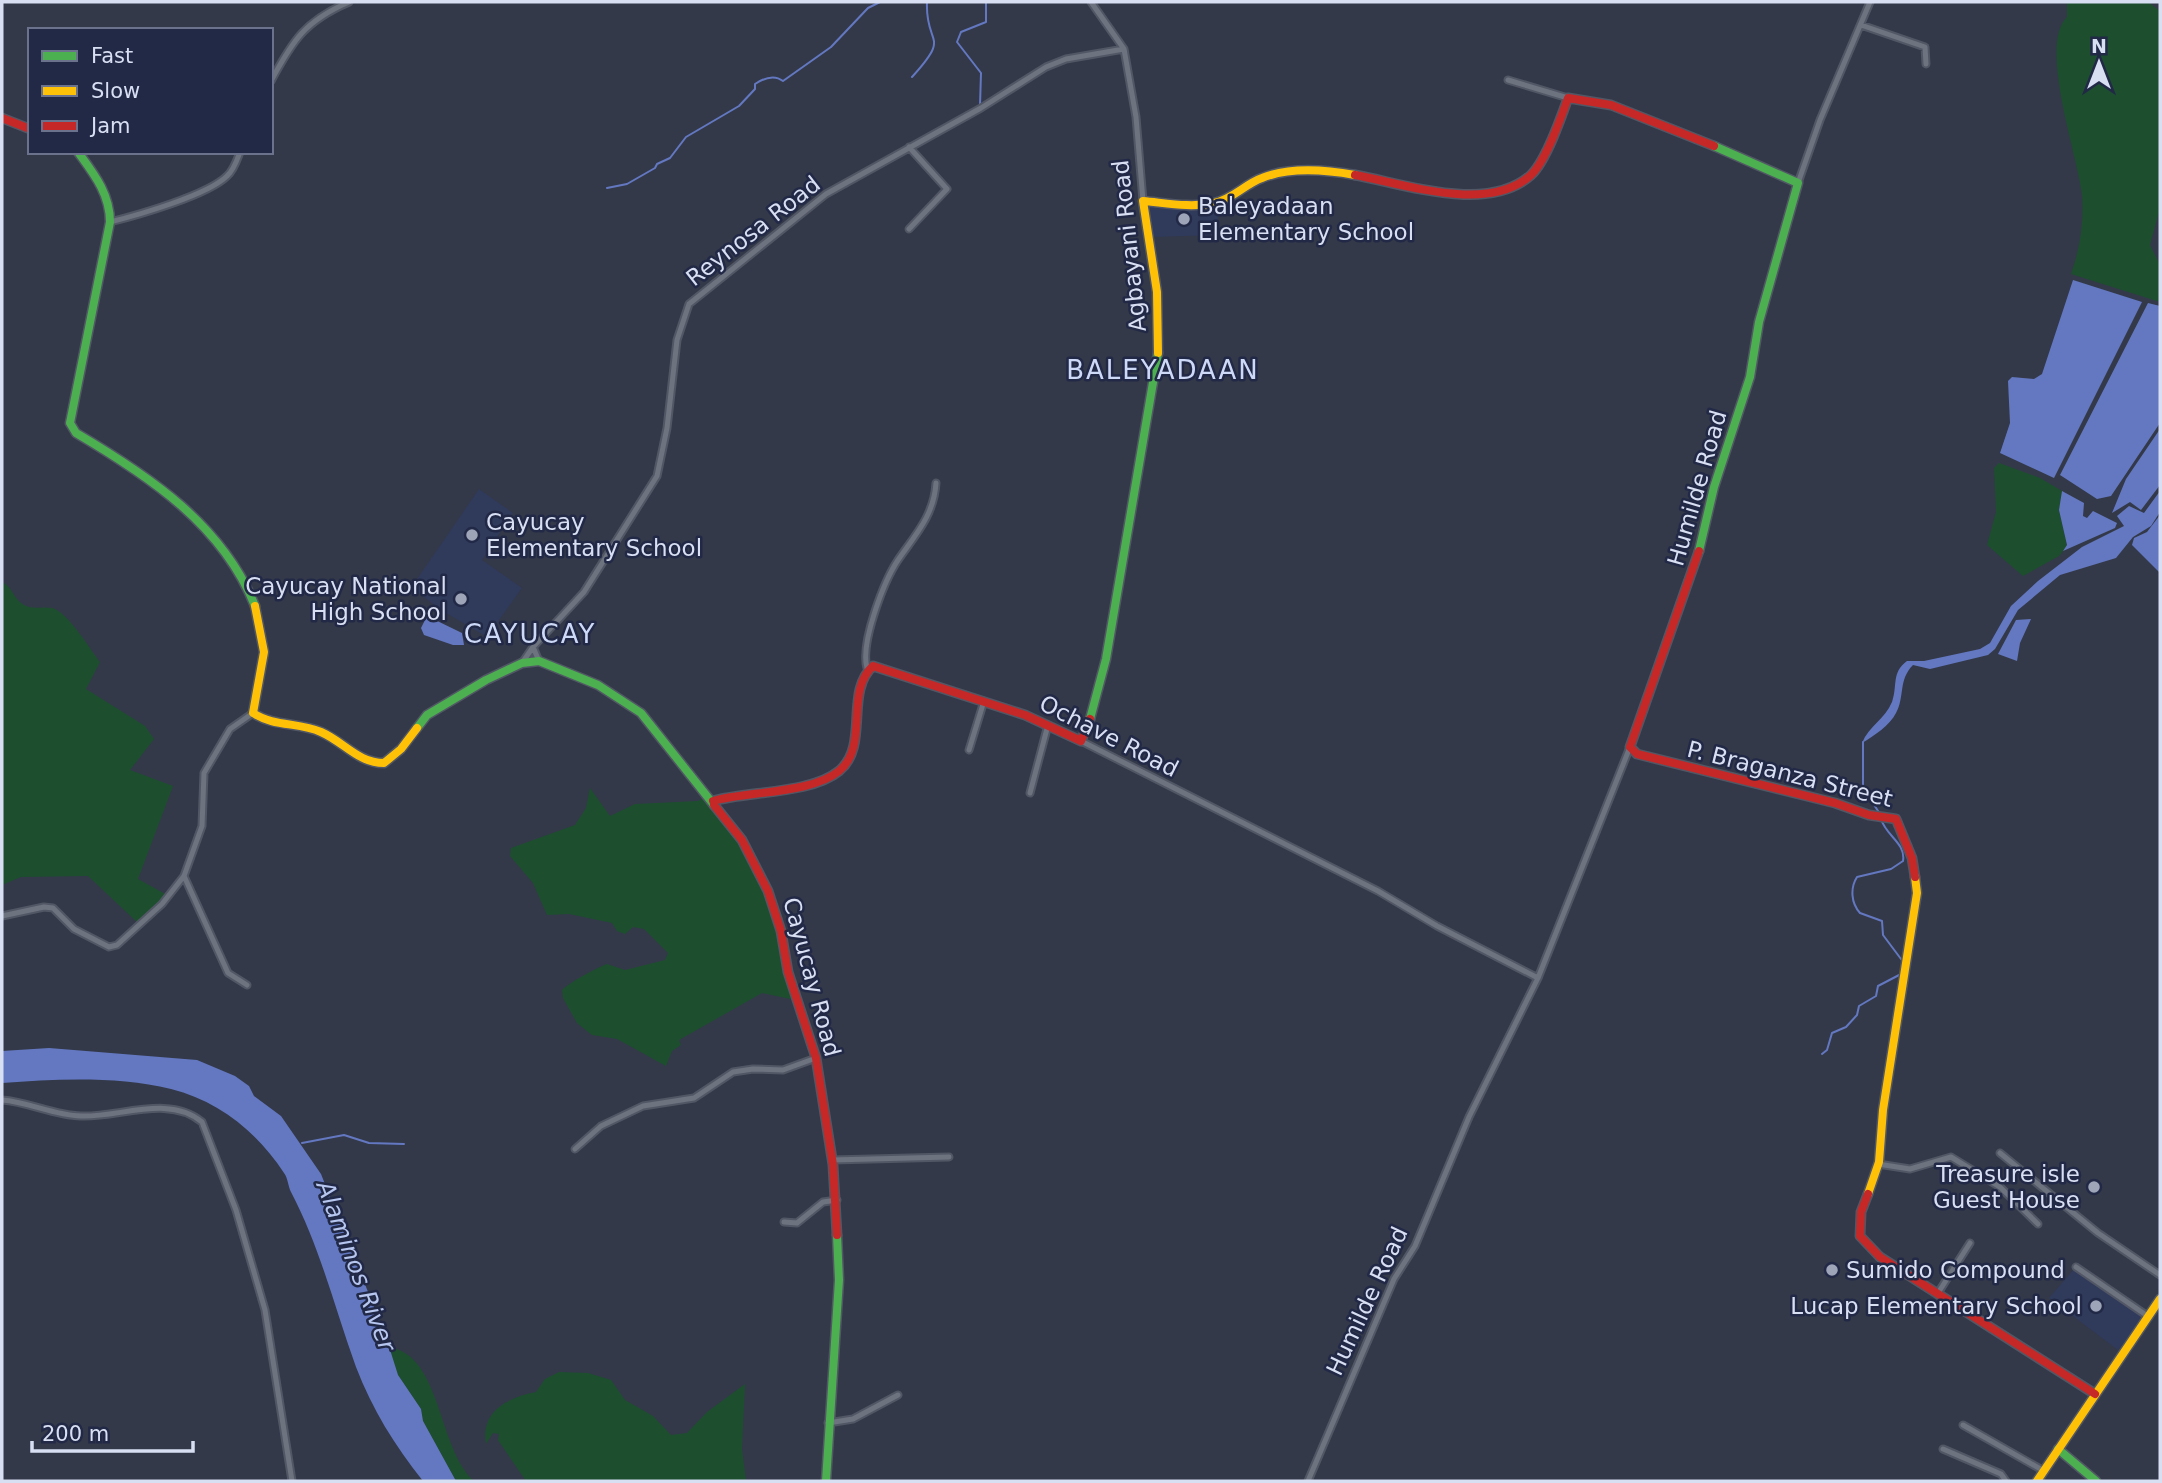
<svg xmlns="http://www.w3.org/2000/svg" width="2162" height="1483" font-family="'DejaVu Sans',sans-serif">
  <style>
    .built { fill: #303a5b }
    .green { fill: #1d4f2f }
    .water { fill: #6378c1 }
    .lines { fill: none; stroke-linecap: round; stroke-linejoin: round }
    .stream { stroke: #6378c1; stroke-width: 2 }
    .street-casing { stroke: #525765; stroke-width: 9 }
    .fast-casing { stroke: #525765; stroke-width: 11 }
    .slow-casing { stroke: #525765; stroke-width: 11 }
    .jam-casing { stroke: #525765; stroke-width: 11 }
    .street { stroke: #6e7380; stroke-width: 5 }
    .fast { stroke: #4caf50; stroke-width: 8 }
    .slow { stroke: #ffc107; stroke-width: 8 }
    .jam { stroke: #c62828; stroke-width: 8 }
    .poi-dot { fill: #9ea5b8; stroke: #212947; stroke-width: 2.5 }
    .labels { text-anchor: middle; stroke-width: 5; stroke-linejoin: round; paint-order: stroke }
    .poi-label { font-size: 23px; fill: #d8dff3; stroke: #212947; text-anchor: start }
    .street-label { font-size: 23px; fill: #d8dff3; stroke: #212947 }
    .water-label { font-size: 24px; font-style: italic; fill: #b7c6ef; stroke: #212947 }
    .quarter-label { font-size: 26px; letter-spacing: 2px; fill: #ced9f8; stroke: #212947 }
  </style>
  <rect width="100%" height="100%" fill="#333949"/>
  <path class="built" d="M 1147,200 L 1218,203 L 1218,235 L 1152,237 Z
    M 479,489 L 513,513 L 482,560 L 522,588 L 487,637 L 441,610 L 416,591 L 413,585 Z
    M 2075,1268 L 2145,1315 L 2118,1350 L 2049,1298 Z"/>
  <path class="green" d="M 2067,2 L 2148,2 L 2160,11 L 2160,208 L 2150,245 L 2160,265 L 2160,302 L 2071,274 C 2080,248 2084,223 2082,195 C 2078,156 2038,45 2067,17 Z
    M 1999,463 L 2040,478 L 2062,491 L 2059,510 L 2067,546 L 2059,556 L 2023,576 L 1987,545 L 1996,512 L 1994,468 Z
    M 2,582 C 13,587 13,599 24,605 C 33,610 42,606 52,608 C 68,612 89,648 100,662 L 86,689 L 145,726 L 154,739 L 130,770 L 173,786 L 138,879 L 167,895 L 138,923 L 88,876 L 21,877 L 2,885 Z
    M 590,788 L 610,816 L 635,804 L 698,801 L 710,795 L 734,824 L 762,871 L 773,899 L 782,944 L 800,1001 L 762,993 L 679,1040 L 681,1045 L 672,1051 L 666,1066 L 617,1039 L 592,1035 L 577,1023 L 563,998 L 562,990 C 570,982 596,968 607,964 L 625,970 L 665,960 L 668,953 L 644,929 L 633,927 L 625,934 L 617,931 L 612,923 L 569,914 L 547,915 L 533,883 L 510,856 L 511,848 L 575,825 L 586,808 Z
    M 388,1347 C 442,1354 437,1448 474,1481 L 456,1481 L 423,1421 L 421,1409 L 398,1375 Z
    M 559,1372 L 588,1373 L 611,1380 L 625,1400 L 653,1416 L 671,1435 L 687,1433 L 707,1412 L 745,1384 L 742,1449 L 746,1481 L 526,1481 L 498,1440 L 499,1434 L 493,1433 L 486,1444 C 480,1412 508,1397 536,1392 L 545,1379 Z"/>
  <path class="water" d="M 2073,280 L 2142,302 L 2054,478 L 2000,453 L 2010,423 L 2008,381 L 2012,377 L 2034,379 L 2042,374 Z
    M 2148,303 L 2160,306 L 2160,423 L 2111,496 L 2097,499 L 2060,475 Z
    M 2160,429 L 2160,485 L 2141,510 L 2130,502 L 2112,513 L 2126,479 Z
    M 2062,491 L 2084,503 L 2083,516 L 2087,518 L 2093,511 L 2117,523 L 2115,528 L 2063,551 L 2067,545 L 2059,510 Z
    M 2160,491 L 2160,512 L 2151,526 L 2133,537 L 2116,558 L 2060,575 L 2018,610 L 1995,649 L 1988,655 L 1930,669 L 1913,665 C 1898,680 1905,697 1896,713 C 1890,725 1874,736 1862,743 C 1869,726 1885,719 1892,702 C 1898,685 1891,673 1907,661 L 1924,661 L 1980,649 L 1990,643 L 2011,606 L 2038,581 L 2082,547 L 2124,526 L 2117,516 L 2129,506 L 2144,513 Z
    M 2160,515 L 2160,571 L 2159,572 L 2132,545 L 2134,538 L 2147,532 Z
    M 427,616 L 462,633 L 464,645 L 453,645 L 424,635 L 421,628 Z
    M 2031,619 L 2020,643 L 2017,661 L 1998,654 L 2016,620 Z
    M 49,1048 L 197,1060 L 235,1076 L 249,1086 L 254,1096 L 281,1116 L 321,1174 L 386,1337 L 398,1375 L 421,1409 L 423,1421 L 456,1481 L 423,1481 C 395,1446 372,1409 356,1367 C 335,1309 320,1247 291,1192 C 288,1186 288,1178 284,1173 C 257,1132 219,1101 171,1089 C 117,1076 57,1079 2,1083 L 2,1051 Z"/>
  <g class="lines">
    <path class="stream" d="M 912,77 C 952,33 925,47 927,2
      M 980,105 L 981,73 L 957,42 L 961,32 L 986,22 L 986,2
      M 607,188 L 627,184 L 655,168 L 657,164 L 670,158 L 686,137 L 739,106 L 755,89 L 755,84 C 764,78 774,74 783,81 L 831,47 L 868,8 L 880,2
      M 1863,742 L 1863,788 L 1880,814
      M 1881,819 C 1886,836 1906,843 1903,861 L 1891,869 L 1857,877 C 1850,888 1851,903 1860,913 L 1882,921 L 1883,935 L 1904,963
      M 1822,1054 L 1827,1050 L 1832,1033 L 1846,1027 L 1857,1015 L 1859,1006 L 1876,996 L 1878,986 L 1901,974
      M 302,1143 L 344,1135 L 369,1143 L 404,1144"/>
    <defs>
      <path id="street" d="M 1091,2 L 1124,49 L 1136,117 L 1143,201
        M 1861,25 L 1925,47 L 1926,64
        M 1508,80 L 1568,98
        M 271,81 C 293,40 305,21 349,2
        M 1798,183 L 1820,120 L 1870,2
        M 110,222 C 138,215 208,195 227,176 C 234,170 237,160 240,152
        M 909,229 L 947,189 L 909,147
        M 539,661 L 533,647 L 584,592 L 657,476 L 667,428 L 677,340 L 689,304 L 826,194 L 981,108 L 1046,67 L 1066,59 L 1124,49
        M 522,663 L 533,647
        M 867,668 C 860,643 884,581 898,560 C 916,534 934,515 936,483
        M 1081,741 L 1378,891 L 1437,926 L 1538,978
        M 969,750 L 984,701
        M 1030,793 L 1048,725
        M 184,876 L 228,973 L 247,985
        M 2,916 L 44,907 L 53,908 L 74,929 L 109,947 L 117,945 L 162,904 L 184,876 L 202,826 L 204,773 L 230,729 L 253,713
        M 2,1100 C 29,1102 53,1115 81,1116 C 118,1118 169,1094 202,1122 L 236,1210 L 265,1310 L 292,1481
        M 575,1149 L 601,1126 L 643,1106 L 694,1098 L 733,1072 L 753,1069 L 783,1070 L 816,1058
        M 2000,1153 L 2098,1233 L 2160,1275
        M 832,1160 L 949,1157
        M 1878,1164 L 1910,1169 L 1951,1157 L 2000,1187 L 2038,1224
        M 784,1222 L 797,1223 L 823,1202 L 837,1200
        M 2076,1267 L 2149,1317
        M 1938,1293 L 1970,1243
        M 828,1423 L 853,1419 L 898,1395
        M 1963,1425 L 2044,1471
        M 1943,1449 L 2001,1474 L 2006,1481
        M 1308,1481 L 1394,1279 L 1415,1246 L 1469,1117 L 1538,978 L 1630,747"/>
      <path id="fast" d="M 78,152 C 94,174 110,194 110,222 L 70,423 L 76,433 C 149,476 223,525 255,606
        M 1699,551 L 1714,487 L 1750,377 L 1759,322 L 1798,183 L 1714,146
        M 1090,719 L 1106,659 L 1158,353
        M 417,728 L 427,715 L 486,680 L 522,663 L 539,661 L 598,685 L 641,713 L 714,805
        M 2058,1449 L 2096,1481
        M 826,1481 L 839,1280 L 837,1235"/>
      <path id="slow" d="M 1158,353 L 1157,292 L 1143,201 C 1166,203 1191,208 1214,203 C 1233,199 1245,184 1262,178 C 1289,167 1327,170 1355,175
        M 255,606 L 264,652 L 253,713 C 274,727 299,722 321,732 C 344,742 358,763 384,763 L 401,749 L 417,728
        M 1868,1194 L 1879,1162 L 1883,1110 L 1917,893 L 1915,877
        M 2037,1481 L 2160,1299"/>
      <path id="jam" d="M 2,118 L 30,129
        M 1355,175 C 1405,184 1488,214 1531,175 C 1546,161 1561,118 1568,98 L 1611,105 L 1714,146
        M 1699,551 L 1630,747 L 1637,754 L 1835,803 L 1869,815 L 1896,819 L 1912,858 L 1915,877
        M 713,801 C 748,791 811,794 839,771 C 870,746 844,692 873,666 L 1025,715 L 1081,741 L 1090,719
        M 714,805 L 742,840 L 768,891 L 781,931 L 788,972 L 816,1058 L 833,1165 L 837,1235
        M 1868,1194 L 1861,1212 L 1860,1236 L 1880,1257 L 2095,1394"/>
    </defs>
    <use href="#street" class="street-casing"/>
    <use href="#fast" class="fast-casing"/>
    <use href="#slow" class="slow-casing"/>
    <use href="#jam" class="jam-casing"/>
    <use href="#street" class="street"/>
    <use href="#fast" class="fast"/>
    <use href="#slow" class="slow"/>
    <use href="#jam" class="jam"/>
  </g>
  <g class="poi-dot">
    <circle cx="1184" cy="219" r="7"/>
    <circle cx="472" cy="535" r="7"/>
    <circle cx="461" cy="599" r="7"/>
    <circle cx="2094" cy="1187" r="7"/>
    <circle cx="1832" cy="1270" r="7"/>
    <circle cx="2096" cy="1306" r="7"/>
  </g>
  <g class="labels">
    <g class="poi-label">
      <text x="1198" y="214">Baleyadaan<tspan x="1198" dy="26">Elementary School</tspan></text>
      <text x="486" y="530">Cayucay<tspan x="486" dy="26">Elementary School</tspan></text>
      <text x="447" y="594" text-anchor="end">Cayucay National<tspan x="447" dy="26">High School</tspan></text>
      <text x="2080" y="1182" text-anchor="end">Treasure isle<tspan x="2080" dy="26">Guest House</tspan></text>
      <text x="1846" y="1278">Sumido Compound</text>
      <text x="2082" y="1314" text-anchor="end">Lucap Elementary School</text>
    </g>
    <g class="street-label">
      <text transform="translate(753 231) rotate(-38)" y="8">Reynosa Road</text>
      <text transform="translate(1129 246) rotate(-96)" y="8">Agbayani Road</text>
      <text transform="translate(1697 488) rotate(-74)" y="8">Humilde Road</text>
      <text transform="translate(1109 736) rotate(27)" y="8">Ochave Road</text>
      <text transform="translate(1790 774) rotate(14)" y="8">P. Braganza Street</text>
      <text transform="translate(812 977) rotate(75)" y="8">Cayucay Road</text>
      <text transform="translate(1367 1301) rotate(-65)" y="8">Humilde Road</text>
    </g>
    <g class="water-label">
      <text transform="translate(356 1266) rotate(69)" y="8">Alaminos River</text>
    </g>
    <g class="quarter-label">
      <text x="1163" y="379">BALEYADAAN</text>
      <text x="530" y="643">CAYUCAY</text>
    </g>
  </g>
  <rect width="2162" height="1483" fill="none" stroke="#d8dff3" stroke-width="7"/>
  <rect x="28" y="28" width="245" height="126" fill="#212947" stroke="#6a728c" stroke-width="2"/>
  <rect x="42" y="51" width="35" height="10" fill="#4caf50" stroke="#6a728c" stroke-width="2"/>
  <text x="91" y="63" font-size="21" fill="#d8dff3">Fast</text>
  <rect x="42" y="86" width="35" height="10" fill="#ffc107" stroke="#6a728c" stroke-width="2"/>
  <text x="91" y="98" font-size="21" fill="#d8dff3">Slow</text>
  <rect x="42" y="121" width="35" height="10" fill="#c62828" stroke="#6a728c" stroke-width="2"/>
  <text x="91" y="133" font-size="21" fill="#d8dff3">Jam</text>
  <g transform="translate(2099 63)" stroke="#212947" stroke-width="5" paint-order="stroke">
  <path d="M0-5L12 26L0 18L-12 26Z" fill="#d8dff3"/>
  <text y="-10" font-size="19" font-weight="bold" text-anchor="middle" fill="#d8dff3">N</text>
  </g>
  <path d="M32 1441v10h161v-10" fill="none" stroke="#d8dff3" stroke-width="3.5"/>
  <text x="42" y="1441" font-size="21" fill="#d8dff3" stroke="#212947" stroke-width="5" paint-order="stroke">200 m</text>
</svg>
